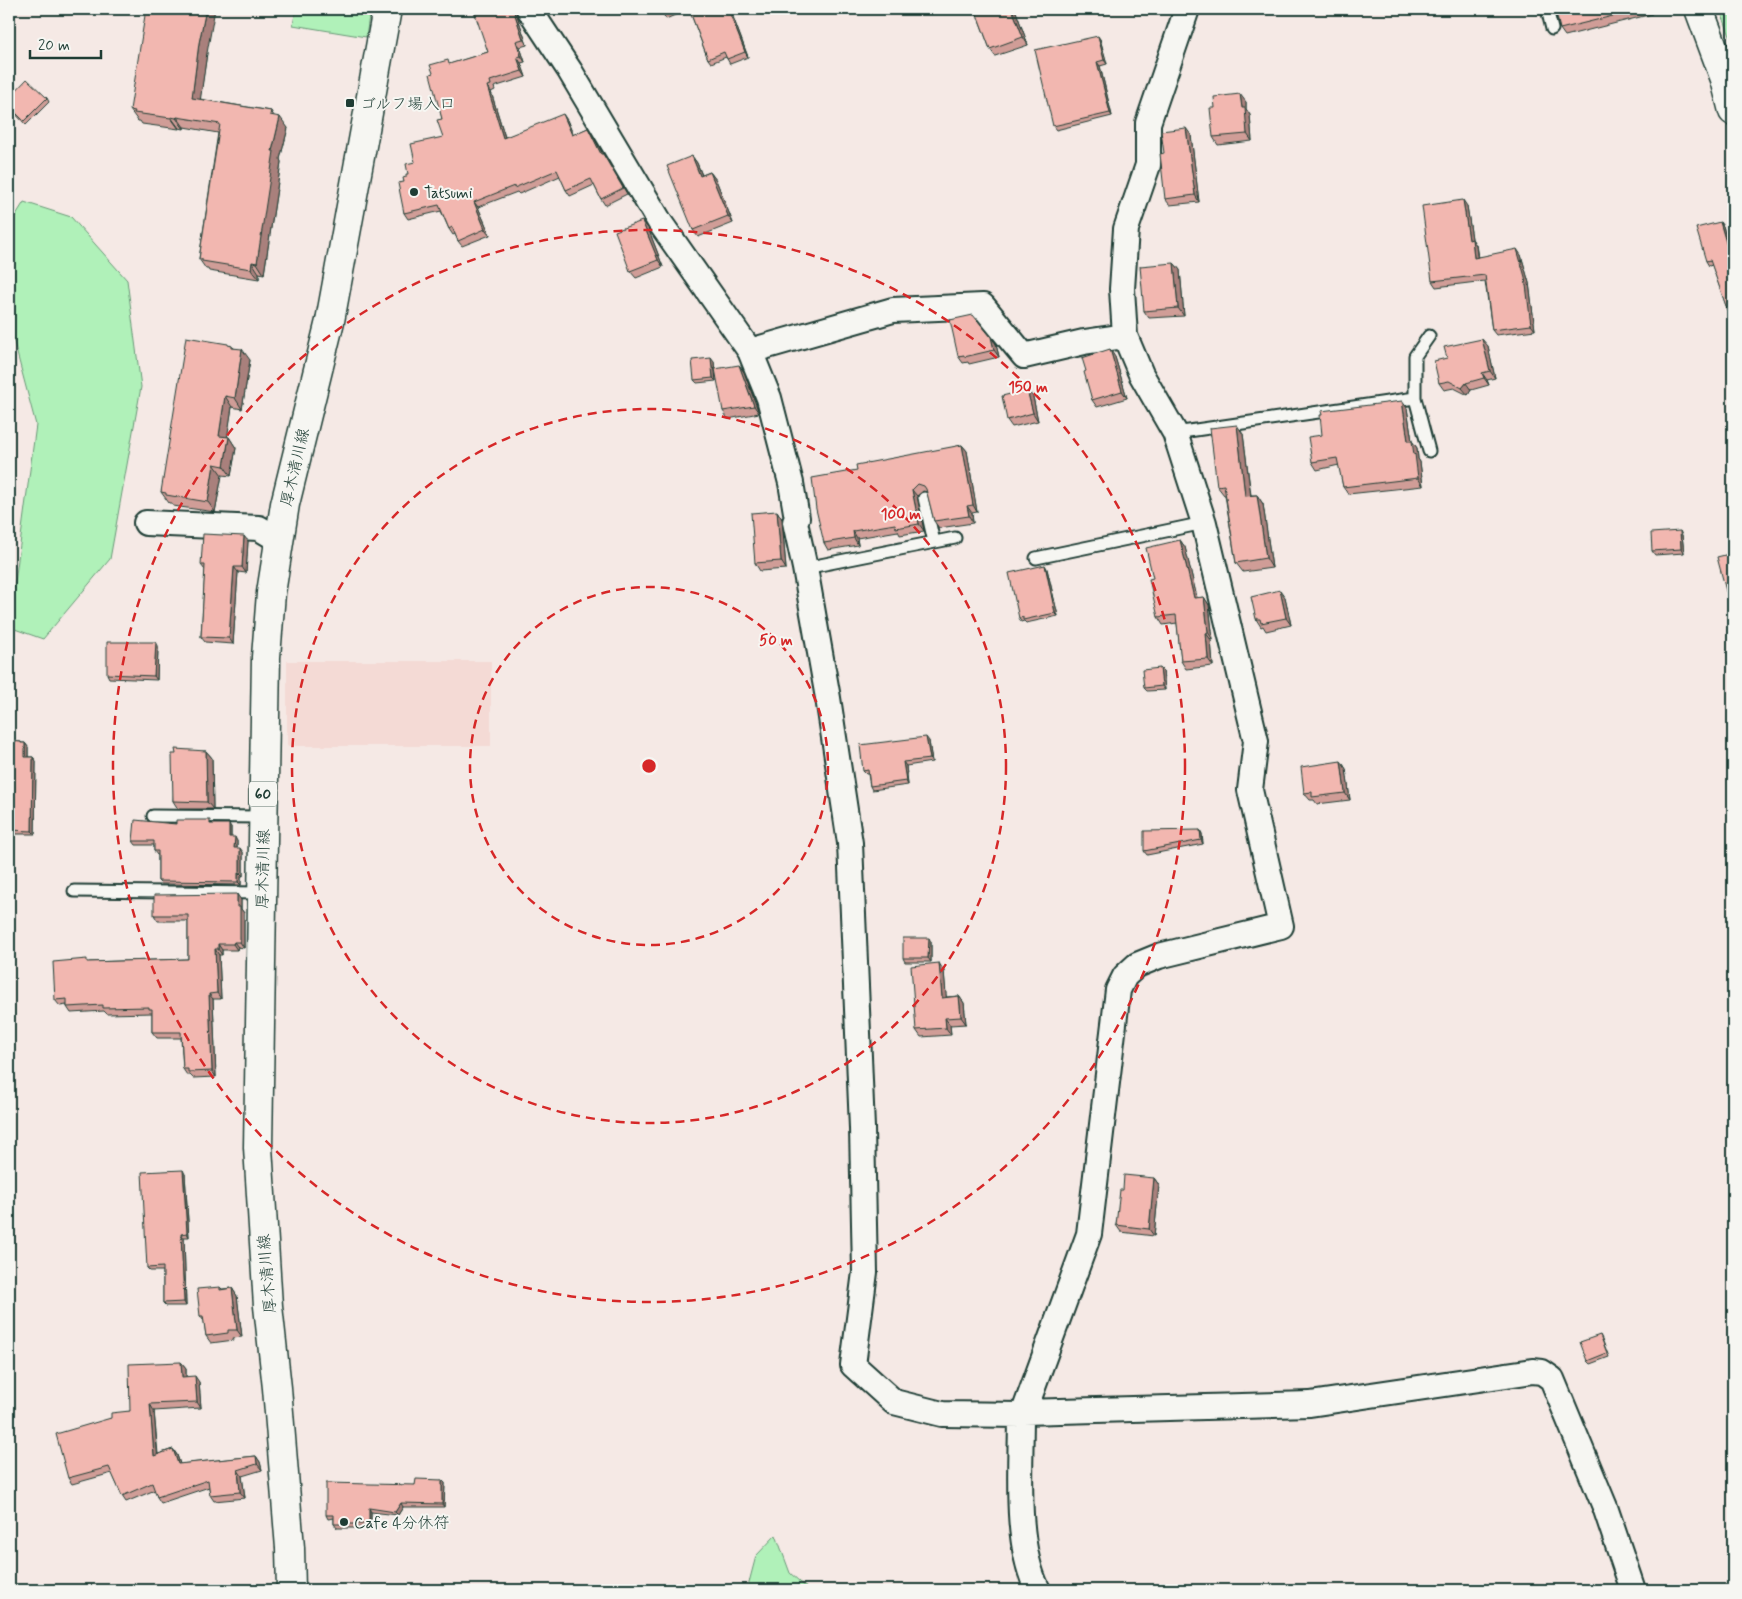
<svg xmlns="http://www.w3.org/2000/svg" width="1742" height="1599" font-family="Mynerve,'Klee One',sans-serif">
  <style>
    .built { fill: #f4dad5 }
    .green { fill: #b0f1b9; stroke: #689776 }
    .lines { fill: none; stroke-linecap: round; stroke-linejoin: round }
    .lane-casing { stroke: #1f3d34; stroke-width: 15 }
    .street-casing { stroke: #1f3d34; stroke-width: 28 }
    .secondary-casing { stroke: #1f3d34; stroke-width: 31 }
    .primary-casing { stroke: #1f3d34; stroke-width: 31 }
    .lane { stroke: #f6f6f2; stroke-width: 11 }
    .street { stroke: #f6f6f2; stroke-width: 24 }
    .secondary { stroke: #f6f6f2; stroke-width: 28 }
    .primary { stroke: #f6f6f2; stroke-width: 28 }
    .wall { fill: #d09d97; stroke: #1f3d34 }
    .shaded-wall { fill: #a9807b; stroke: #1f3d34 }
    .building { fill: #f2b7b0; stroke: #1f3d34 }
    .ring { fill: none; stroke: #d62828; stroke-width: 2.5; stroke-dasharray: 9 6 }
    .poi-dot { fill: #1f3d34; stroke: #f6f6f2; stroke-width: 2 }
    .labels { text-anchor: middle; stroke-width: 4; stroke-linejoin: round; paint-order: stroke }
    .shield { fill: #f6f6f2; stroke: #60746d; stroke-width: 1 }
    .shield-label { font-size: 15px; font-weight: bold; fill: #1f3d34 }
    .poi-label { font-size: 16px; fill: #1f3d34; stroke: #f6f6f2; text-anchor: start }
    .street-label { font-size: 16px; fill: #1f3d34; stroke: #f6f6f2 }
    .centre { fill: #d62828; stroke: #f6f6f2; stroke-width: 2.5 }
    .ring-label { font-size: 15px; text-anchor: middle; font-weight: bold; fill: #d62828; stroke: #f6f6f2; stroke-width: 4; stroke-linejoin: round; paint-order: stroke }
  </style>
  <rect width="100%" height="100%" fill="#f5e9e5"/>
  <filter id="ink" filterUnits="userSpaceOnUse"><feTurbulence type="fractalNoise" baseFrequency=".02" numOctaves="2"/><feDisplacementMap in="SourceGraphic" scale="10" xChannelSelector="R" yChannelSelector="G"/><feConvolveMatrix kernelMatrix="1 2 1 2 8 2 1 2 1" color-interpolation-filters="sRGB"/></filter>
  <g filter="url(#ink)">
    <path class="built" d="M 287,661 L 491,661 L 491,746 L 287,746 Z"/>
    <path class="green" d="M 296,9 L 370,9 L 366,37 L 293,25 Z
      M 1720,9 L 1733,9 L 1733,44 Z
      M 24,202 L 71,217 L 127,280 L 141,387 L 110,559 L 43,639 L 9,627 L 36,425 L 9,323 L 9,226 Z
      M 776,1535 L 790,1573 L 809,1590 L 747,1590 L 756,1556 Z"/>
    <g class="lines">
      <defs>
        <path id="lane" d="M 1547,9 L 1552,29
          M 1429,336 L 1415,356 L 1415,398 L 1429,451
          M 1175,433 L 1415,398
          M 924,498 L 934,542
          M 1036,558 L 1204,523
          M 805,568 L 955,538
          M 153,816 L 263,817
          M 74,891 L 262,893"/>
        <path id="street" d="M 529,9 L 570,71 L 661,224 L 750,351 L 769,398 L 791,483 L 797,518 L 795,522 L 805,568 L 828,698 L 850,843 L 862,1128 L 865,1272 L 853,1365 L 894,1402 L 942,1414 L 1021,1415
          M 750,351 L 893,310 L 983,306 L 1024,356 L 1084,342 L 1125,336
          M 146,523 L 259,528 L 279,540
          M 1024,1412 L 1310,1404 L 1533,1371 L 1542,1372 L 1552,1379 L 1605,1507 L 1633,1590
          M 1038,1590 C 1014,1544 1021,1467 1021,1415 L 1024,1412 L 1089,1234 L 1118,990 L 1125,976 L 1137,965 L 1159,956 L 1281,926 L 1250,790 L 1256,741 L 1204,523 L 1175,433 L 1141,374 L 1125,336 L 1122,289 L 1126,229 L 1148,165 L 1148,123 L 1187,9"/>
        <path id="secondary" d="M 1699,9 L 1725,79 L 1733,111"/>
        <path id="primary" d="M 291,1590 L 290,1548 L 277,1388 L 268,1306 L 258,1147 L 266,657 L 271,593 L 285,504 L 330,321 L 387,9"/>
      </defs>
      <use href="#lane" class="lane-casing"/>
      <use href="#street" class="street-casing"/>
      <use href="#secondary" class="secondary-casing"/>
      <use href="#primary" class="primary-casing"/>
      <use href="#lane" class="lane"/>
      <use href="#street" class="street"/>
      <use href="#secondary" class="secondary"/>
      <use href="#primary" class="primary"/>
    </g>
    <path class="wall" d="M 515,9 L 527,45 L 520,47 L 525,62 L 521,63 L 526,77 L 494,87 L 495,90 L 491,92 L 505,137 L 567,120 L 573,135 L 588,128 L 592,134 L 602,154 L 607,160 L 627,194 L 605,205 L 601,199 L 594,185 L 570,196 L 566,190 L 560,176 L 519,194 L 517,192 L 478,207 L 490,235 L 462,246 L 458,241 L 455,234 L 453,235 L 449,229 L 441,211 L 408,219 L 404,213 L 404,182 L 415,162 L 443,137 L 442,119 L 433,73 L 450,64 L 488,52 Z
      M 660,9 L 730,9 L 748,57 L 730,64 L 726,57 L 711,63 L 708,59 L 689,9 L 666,19 Z
      M 975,9 L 1015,9 L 1028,45 L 995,56 L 990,49 Z
      M 1555,9 L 1651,9 L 1652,14 L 1565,36 L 1560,29 Z
      M 1100,39 L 1107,64 L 1100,66 L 1112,116 L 1056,130 L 1053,126 Z
      M 207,53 L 200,99 L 271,111 L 274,116 L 288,128 L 280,159 L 281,162 L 264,274 L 259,273 L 259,279 L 209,271 L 208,269 L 206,269 L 199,259 L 218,133 L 184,127 L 184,129 L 179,128 L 179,129 L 142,124 L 140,121 L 138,121 L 130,110 Z
      M 9,98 L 47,98 L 49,102 L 26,125 L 9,107 Z
      M 1246,102 L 1246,109 L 1250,115 L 1252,141 L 1218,145 L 1213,137 Z
      M 1191,135 L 1199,202 L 1170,205 L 1165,199 Z
      M 692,156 L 697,163 L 702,175 L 710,172 L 716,180 L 733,223 L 698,237 L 693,230 Z
      M 1467,206 L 1472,239 L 1476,245 L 1478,257 L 1521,255 L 1529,283 L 1535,330 L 1496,335 L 1492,330 L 1485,281 L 1436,287 L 1432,281 Z
      M 642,221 L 648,228 L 663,267 L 636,278 L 630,271 Z
      M 1723,226 L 1733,262 L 1733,326 L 1712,265 L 1709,266 L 1706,261 Z
      M 1174,263 L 1180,270 L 1184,316 L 1149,318 L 1144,311 Z
      M 991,337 L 996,344 L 999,357 L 969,364 L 968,362 L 963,363 L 958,356 Z
      M 230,345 L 250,360 L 242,409 L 232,407 L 227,437 L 229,437 L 236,448 L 231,476 L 222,475 L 215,512 L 173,506 L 172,503 L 169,503 L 161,492 Z
      M 1488,346 L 1495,378 L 1487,380 L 1489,385 L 1471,390 L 1468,395 L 1454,388 L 1444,390 L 1439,383 L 1447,358 Z
      M 1115,357 L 1127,398 L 1097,407 L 1092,400 L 1086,371 Z
      M 714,362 L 716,381 L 697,383 L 694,380 Z
      M 739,365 L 744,372 L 759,413 L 728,419 L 723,411 Z
      M 1033,397 L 1038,421 L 1012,427 L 1007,420 Z
      M 1407,408 L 1412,441 L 1417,448 L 1418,459 L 1420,462 L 1423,486 L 1348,494 L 1343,487 L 1339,465 L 1317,470 L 1312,462 L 1322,435 Z
      M 1243,434 L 1251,495 L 1257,495 L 1263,504 L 1272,568 L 1243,572 L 1236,563 L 1225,495 L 1224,495 L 1217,486 Z
      M 962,445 L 967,451 L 977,512 L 972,513 L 973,523 L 939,528 L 934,521 L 927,492 L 923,491 L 917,496 L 924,531 L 900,535 L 898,531 L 857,538 L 858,545 L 828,550 L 824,543 L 857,470 Z
      M 777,511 L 782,519 L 786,569 L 760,571 L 755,563 Z
      M 1682,535 L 1684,553 L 1655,555 L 1652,551 Z
      M 1180,540 L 1185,547 L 1197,598 L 1204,597 L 1209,605 L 1213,640 L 1211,640 L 1213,666 L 1186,669 L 1181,661 L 1177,623 L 1163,625 L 1158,617 Z
      M 248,541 L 246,573 L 238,572 L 233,644 L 205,642 L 201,637 L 205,570 L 201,565 Z
      M 1045,565 L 1047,569 L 1058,616 L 1026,623 L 1024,621 L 1021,622 L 1019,618 Z
      M 1285,597 L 1291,625 L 1266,631 L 1263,626 L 1261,627 L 1256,619 Z
      M 156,642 L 158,646 L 157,680 L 109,678 L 107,674 Z
      M 1160,668 L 1163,671 L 1165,690 L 1147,691 L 1144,688 Z
      M 9,741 L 21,742 L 22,743 L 25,743 L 28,747 L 28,757 L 33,757 L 36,761 L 35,834 L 9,834 Z
      M 929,741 L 932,762 L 906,766 L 908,785 L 872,790 L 870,786 L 868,774 L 866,774 L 863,771 Z
      M 206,751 L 212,758 L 213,809 L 178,809 L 173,801 L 176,754 Z
      M 1341,761 L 1346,769 L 1350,800 L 1317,804 L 1314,800 L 1310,800 L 1304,793 Z
      M 176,824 L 213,824 L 231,827 L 231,837 L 237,841 L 237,848 L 243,852 L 243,876 L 241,876 L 241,885 L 161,884 L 158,881 L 158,855 L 157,855 L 154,851 L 154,845 L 136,845 L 133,841 Z
      M 1200,830 L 1202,834 L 1203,844 L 1147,855 L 1144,851 Z
      M 241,900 L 241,909 L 244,913 L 244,948 L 238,947 L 237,950 L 222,950 L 222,955 L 219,955 L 221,999 L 213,999 L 216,1077 L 193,1078 L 190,1075 L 187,1075 L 183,1069 L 181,1038 L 157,1038 L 152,1032 L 152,1013 L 107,1014 L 104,1011 L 71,1013 L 67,1007 L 67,1005 L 60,1006 L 55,1000 L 89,962 L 188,959 L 188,921 L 158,921 L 154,915 Z
      M 931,942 L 931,962 L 905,962 L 903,958 Z
      M 944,971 L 946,997 L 959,996 L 964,1003 L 966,1024 L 950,1025 L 951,1035 L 921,1037 L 916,1030 Z
      M 185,1174 L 189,1237 L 184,1237 L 186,1306 L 166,1306 L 163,1303 L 163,1271 L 150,1271 L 147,1268 Z
      M 1154,1178 L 1159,1185 L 1154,1236 L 1121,1232 L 1116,1225 L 1123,1190 Z
      M 220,1287 L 222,1289 L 232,1288 L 237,1296 L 242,1337 L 233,1338 L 234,1340 L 211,1343 L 206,1336 L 204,1321 L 200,1316 Z
      M 1600,1335 L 1602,1339 L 1609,1357 L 1590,1364 L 1587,1361 Z
      M 181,1362 L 186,1368 L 186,1377 L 199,1382 L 201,1408 L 154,1411 L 158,1454 L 173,1449 L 177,1455 L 180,1464 L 256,1456 L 260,1462 L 262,1470 L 242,1476 L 245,1498 L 214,1501 L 210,1495 L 209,1487 L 161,1503 L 157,1497 L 155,1490 L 126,1502 L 122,1496 L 112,1473 L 72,1484 L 68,1478 L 111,1418 L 130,1411 Z
      M 442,1480 L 445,1483 L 444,1507 L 403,1507 L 398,1515 L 371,1512 L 371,1528 L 337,1528 L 334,1524 L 334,1518 L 328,1519 L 326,1515 L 415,1485 Z"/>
    <path class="shaded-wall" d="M 206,9 L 215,9 L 207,53 L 199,109 L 192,98 L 199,43 Z
      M 513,9 L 515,9 L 527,45 L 523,39 Z
      M 728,9 L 730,9 L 748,57 L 745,52 Z
      M 1012,9 L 1015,9 L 1028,45 L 1023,37 Z
      M 1098,36 L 1100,39 L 1107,64 L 1104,60 Z
      M 516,41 L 520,47 L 525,62 L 521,56 Z
      M 517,57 L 521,63 L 526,77 L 522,71 Z
      M 1097,62 L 1100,66 L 1112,116 L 1110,113 Z
      M 487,86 L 491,92 L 507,144 L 503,138 Z
      M 1240,94 L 1246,102 L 1246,109 L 1250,115 L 1252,141 L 1247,134 L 1242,108 Z
      M 563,114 L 567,120 L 576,141 L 572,135 Z
      M 171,117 L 179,128 L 179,129 L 171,118 Z
      M 177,117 L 184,127 L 184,129 L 176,118 Z
      M 280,117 L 288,128 L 280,159 L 281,162 L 264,274 L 257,263 L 272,151 Z
      M 588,128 L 592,134 L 606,160 L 601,154 Z
      M 1186,128 L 1191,135 L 1199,202 L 1195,195 Z
      M 692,156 L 697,163 L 705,183 L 700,176 Z
      M 710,172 L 716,180 L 733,223 L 728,216 Z
      M 1463,200 L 1467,206 L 1473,245 L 1469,240 Z
      M 474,202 L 478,207 L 490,235 L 485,229 Z
      M 642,221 L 648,228 L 663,267 L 658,260 Z
      M 1720,222 L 1723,226 L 1733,262 L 1733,267 Z
      M 1472,239 L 1476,245 L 1478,264 L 1474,258 Z
      M 1517,249 L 1521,255 L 1529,283 L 1535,330 L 1531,325 Z
      M 252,262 L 259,273 L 259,279 L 251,269 Z
      M 1174,263 L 1180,270 L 1184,316 L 1178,308 Z
      M 991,337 L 996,344 L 999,357 L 994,350 Z
      M 1482,339 L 1488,346 L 1495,378 L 1490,371 Z
      M 242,349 L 250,360 L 242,409 L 235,398 Z
      M 1110,349 L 1115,357 L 1127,398 L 1122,391 Z
      M 711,358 L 714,362 L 716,381 L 713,378 Z
      M 739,365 L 744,372 L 759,413 L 754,406 Z
      M 1482,373 L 1487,380 L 1489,385 L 1484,378 Z
      M 1466,383 L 1471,390 L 1468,395 L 1462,388 Z
      M 1027,390 L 1033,397 L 1038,421 L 1033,413 Z
      M 225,396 L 232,407 L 226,446 L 219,436 Z
      M 1402,401 L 1407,408 L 1412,441 L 1417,448 L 1418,459 L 1420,462 L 1423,486 L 1418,478 L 1408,441 Z
      M 1237,425 L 1243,434 L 1252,505 L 1245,496 Z
      M 229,437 L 236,448 L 231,476 L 224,466 Z
      M 962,445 L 967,451 L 977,512 L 973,505 Z
      M 214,464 L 222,475 L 215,512 L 208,502 Z
      M 912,490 L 917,496 L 924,531 L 919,524 Z
      M 1257,495 L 1263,504 L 1272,568 L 1266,558 Z
      M 967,506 L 972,513 L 973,523 L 969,516 Z
      M 777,511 L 782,519 L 786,569 L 781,561 Z
      M 853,531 L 857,538 L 858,545 L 854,538 Z
      M 1680,531 L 1682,535 L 1684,553 L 1681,549 Z
      M 244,536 L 248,541 L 246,573 L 242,567 Z
      M 1180,540 L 1185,547 L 1199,606 L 1194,598 Z
      M 1045,565 L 1047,569 L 1058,616 L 1055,613 Z
      M 234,567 L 238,572 L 233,644 L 229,638 Z
      M 1280,590 L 1285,597 L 1291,625 L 1286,618 Z
      M 1204,597 L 1209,605 L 1213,640 L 1208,632 Z
      M 1206,633 L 1211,640 L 1213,666 L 1208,659 Z
      M 156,642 L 158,646 L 157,680 L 154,676 Z
      M 1160,668 L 1163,671 L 1165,690 L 1162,686 Z
      M 926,737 L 929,741 L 932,762 L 930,759 Z
      M 25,743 L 28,747 L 28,761 L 25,757 Z
      M 206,751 L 212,758 L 213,809 L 207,802 Z
      M 33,757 L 36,761 L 35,834 L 32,831 Z
      M 1341,761 L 1346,769 L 1350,800 L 1345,793 Z
      M 903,762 L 906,766 L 908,785 L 906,781 Z
      M 229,824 L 231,827 L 231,841 L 229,837 Z
      M 1200,830 L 1202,834 L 1203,844 L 1201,840 Z
      M 235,837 L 237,841 L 237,852 L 234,848 Z
      M 240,848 L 243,852 L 243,876 L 240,873 Z
      M 238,873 L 241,876 L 241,885 L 238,882 Z
      M 237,894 L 241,900 L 241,909 L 244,913 L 244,948 L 240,942 L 237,907 Z
      M 929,938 L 931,942 L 931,962 L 928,958 Z
      M 234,942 L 238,947 L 237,950 L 233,944 Z
      M 218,944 L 222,950 L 222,955 L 218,949 Z
      M 215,949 L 219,955 L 221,999 L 217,993 Z
      M 939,963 L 944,971 L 947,1005 L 942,998 Z
      M 209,994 L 213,999 L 216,1077 L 212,1071 Z
      M 959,996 L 964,1003 L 966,1024 L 961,1017 Z
      M 945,1018 L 950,1025 L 951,1035 L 946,1028 Z
      M 183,1170 L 185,1174 L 189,1237 L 187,1233 Z
      M 1154,1178 L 1159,1185 L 1154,1236 L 1149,1229 Z
      M 181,1234 L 184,1237 L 186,1306 L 184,1302 Z
      M 232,1288 L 237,1296 L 242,1337 L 237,1330 Z
      M 181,1362 L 186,1368 L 186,1383 L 182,1377 Z
      M 195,1376 L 199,1382 L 201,1408 L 197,1402 Z
      M 150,1404 L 154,1411 L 158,1462 L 154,1456 Z
      M 173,1449 L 177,1455 L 182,1470 L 178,1464 Z
      M 256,1456 L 260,1462 L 262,1470 L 257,1464 Z
      M 238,1470 L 242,1476 L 245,1498 L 240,1492 Z
      M 442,1480 L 445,1483 L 444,1507 L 442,1504 Z
      M 401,1503 L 403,1507 L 398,1515 L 395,1512 Z
      M 369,1508 L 371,1512 L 371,1528 L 369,1524 Z"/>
    <path class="building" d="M 146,9 L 206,9 L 199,43 L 192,98 L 271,111 L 270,115 L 280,117 L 272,151 L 274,151 L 257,263 L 252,262 L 251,269 L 202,261 L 202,259 L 199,259 L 220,124 L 177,117 L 176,118 L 171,117 L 171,118 L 134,113 L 135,111 L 130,110 Z
      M 478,9 L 513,9 L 523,39 L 516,41 L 521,56 L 517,57 L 522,71 L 490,81 L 491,85 L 487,86 L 503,138 L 563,114 L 572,135 L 588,128 L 601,154 L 603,154 L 623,188 L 601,199 L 591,179 L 566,190 L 557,170 L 514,188 L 514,186 L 474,202 L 485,229 L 458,241 L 452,227 L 449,229 L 439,205 L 404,213 L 398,183 L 404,182 L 403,178 L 406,177 L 406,174 L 408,174 L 406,164 L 415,162 L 411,144 L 443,137 L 437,120 L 442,119 L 430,74 L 433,73 L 430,65 L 448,60 L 449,64 L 488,52 L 474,11 L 479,10 Z
      M 660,9 L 677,9 L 663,15 Z
      M 689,9 L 728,9 L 745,52 L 727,59 L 724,52 L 708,59 Z
      M 975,9 L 1012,9 L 1023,37 L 990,49 Z
      M 1555,9 L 1641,9 L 1560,29 Z
      M 1098,36 L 1104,60 L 1097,62 L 1110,113 L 1053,126 L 1035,50 Z
      M 27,79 L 47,98 L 24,121 L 9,106 L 9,98 Z
      M 1240,94 L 1242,108 L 1245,108 L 1247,134 L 1213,137 L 1210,108 L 1215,108 L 1214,97 Z
      M 1186,128 L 1195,195 L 1165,199 L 1160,154 L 1164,153 L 1161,131 Z
      M 692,156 L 700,176 L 710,172 L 728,216 L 693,230 L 667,166 Z
      M 1463,200 L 1469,240 L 1472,239 L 1474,258 L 1517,249 L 1525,277 L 1531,325 L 1492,330 L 1485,275 L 1432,281 L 1422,206 Z
      M 642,221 L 658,260 L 630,271 L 615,231 Z
      M 1720,222 L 1733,267 L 1733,326 L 1710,260 L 1706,261 L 1696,228 Z
      M 1174,263 L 1178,308 L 1144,311 L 1140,266 Z
      M 973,315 L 991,337 L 994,350 L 964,357 L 964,355 L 958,356 L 950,320 Z
      M 186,337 L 228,344 L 228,345 L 232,346 L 232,348 L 242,349 L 235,398 L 225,396 L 219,436 L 229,437 L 224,466 L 214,464 L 208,502 L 166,495 L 166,493 L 161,492 Z
      M 1482,339 L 1490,371 L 1482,373 L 1484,378 L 1466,383 L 1462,388 L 1449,381 L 1439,383 L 1434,361 L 1447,358 L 1444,347 Z
      M 1110,349 L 1122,391 L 1092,400 L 1084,372 L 1086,371 L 1082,358 Z
      M 711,358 L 713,378 L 694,380 L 692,360 Z
      M 739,365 L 754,406 L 723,411 L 715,369 Z
      M 1027,390 L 1033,413 L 1007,420 L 1002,396 Z
      M 1402,401 L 1408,441 L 1412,441 L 1414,455 L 1415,454 L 1418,478 L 1343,487 L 1337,458 L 1312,462 L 1308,437 L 1322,435 L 1320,415 L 1322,415 L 1321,411 Z
      M 1237,425 L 1245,496 L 1257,495 L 1266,558 L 1236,563 L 1224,485 L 1217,486 L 1210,428 Z
      M 962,445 L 973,505 L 967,506 L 969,516 L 934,521 L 926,489 L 924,486 L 918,484 L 912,490 L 919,524 L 896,528 L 895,524 L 853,531 L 854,538 L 824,543 L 816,509 L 812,478 L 857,470 L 856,465 Z
      M 777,511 L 781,561 L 755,563 L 751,513 Z
      M 1680,531 L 1681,549 L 1652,551 L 1651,533 Z
      M 203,534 L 244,536 L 242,567 L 234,567 L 229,638 L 201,637 L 205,565 L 201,565 Z
      M 1180,540 L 1194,598 L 1204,597 L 1208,632 L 1206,633 L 1208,659 L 1181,661 L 1176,615 L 1158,617 L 1149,579 L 1153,578 L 1146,548 Z
      M 1733,553 L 1733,606 L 1730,606 L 1717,557 Z
      M 1045,565 L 1055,613 L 1023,620 L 1023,617 L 1019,618 L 1009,573 Z
      M 1280,590 L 1286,618 L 1261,623 L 1260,619 L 1256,619 L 1251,597 Z
      M 107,642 L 156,642 L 154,676 L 107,674 Z
      M 1160,668 L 1162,686 L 1144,688 L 1142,670 Z
      M 926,737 L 930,759 L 903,762 L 906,781 L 870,786 L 868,770 L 863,771 L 860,745 Z
      M 9,741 L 21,742 L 21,743 L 25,743 L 25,757 L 33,757 L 32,831 L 9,830 Z
      M 175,749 L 206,751 L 207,802 L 173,801 L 172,754 L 176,754 Z
      M 1341,761 L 1345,793 L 1312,797 L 1312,792 L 1304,793 L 1301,767 Z
      M 135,820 L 176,824 L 176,820 L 210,820 L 210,824 L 229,824 L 229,837 L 235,837 L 234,848 L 240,848 L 240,873 L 238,873 L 238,882 L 158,881 L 158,851 L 154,851 L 154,841 L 133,841 Z
      M 1200,830 L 1201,840 L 1144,851 L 1144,831 Z
      M 237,894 L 237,907 L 240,907 L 240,942 L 234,942 L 233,944 L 218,944 L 218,949 L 215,949 L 217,993 L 209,994 L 212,1071 L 188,1072 L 188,1069 L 183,1069 L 181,1032 L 152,1032 L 152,1009 L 149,1009 L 149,1007 L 103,1008 L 103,1005 L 67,1007 L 67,999 L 55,1000 L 53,962 L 87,959 L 87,962 L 188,959 L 188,915 L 154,915 L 154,895 Z
      M 903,938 L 929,938 L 928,958 L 903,958 Z
      M 939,963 L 942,998 L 959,996 L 961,1017 L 945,1018 L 946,1028 L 916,1030 L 911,966 Z
      M 183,1170 L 187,1233 L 181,1234 L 184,1302 L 163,1303 L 163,1267 L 147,1268 L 142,1172 Z
      M 1124,1175 L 1154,1178 L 1149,1229 L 1116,1225 L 1120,1190 L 1123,1190 Z
      M 220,1287 L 220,1290 L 232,1288 L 237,1330 L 228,1330 L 228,1333 L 206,1336 L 203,1316 L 200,1316 L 197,1289 Z
      M 1600,1335 L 1607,1353 L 1587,1361 L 1580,1342 Z
      M 181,1362 L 182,1377 L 195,1376 L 197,1402 L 150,1404 L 154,1456 L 173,1449 L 178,1464 L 256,1456 L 257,1464 L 238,1470 L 240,1492 L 210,1495 L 208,1480 L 157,1497 L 152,1483 L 122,1496 L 109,1467 L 68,1478 L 56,1434 L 111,1418 L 111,1413 L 130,1411 L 129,1364 Z
      M 416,1479 L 442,1480 L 442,1504 L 401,1503 L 395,1512 L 369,1508 L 369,1524 L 334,1524 L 334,1515 L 326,1515 L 326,1483 L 415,1485 Z"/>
  </g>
  <g class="ring">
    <circle cx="649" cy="766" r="179"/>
    <circle cx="649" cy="766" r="357"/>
    <circle cx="649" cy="766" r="536"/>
  </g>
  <g class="poi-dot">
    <rect x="345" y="98" width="10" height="10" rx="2.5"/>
    <circle cx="414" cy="192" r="5"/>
    <circle cx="344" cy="1522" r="5"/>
  </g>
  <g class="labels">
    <rect class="shield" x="249" y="781.5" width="28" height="25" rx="4"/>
    <g class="shield-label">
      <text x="263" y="799">60</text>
    </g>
    <g class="poi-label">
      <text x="360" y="109">ゴルフ場入口</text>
      <text x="424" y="198">Tatsumi</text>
      <text x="354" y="1528">Cafe 4分休符</text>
    </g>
    <g class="street-label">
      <text transform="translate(294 467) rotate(-77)" y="6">厚木清川線</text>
      <text transform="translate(262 869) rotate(-89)" y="6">厚木清川線</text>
      <text transform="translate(266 1274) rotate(-95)" y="6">厚木清川線</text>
    </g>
  </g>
  <circle cx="649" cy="766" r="8" class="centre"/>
  <g class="ring-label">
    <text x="1028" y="392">150 m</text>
    <text x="901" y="519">100 m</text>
    <text x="776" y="645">50 m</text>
  </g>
  <rect width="1742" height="1599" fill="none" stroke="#f6f6f2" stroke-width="30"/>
  <rect x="15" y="15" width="1712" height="1569" fill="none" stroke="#1f3d34" stroke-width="2" filter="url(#ink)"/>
  <path d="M30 50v8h71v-8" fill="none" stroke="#1f3d34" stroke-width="2.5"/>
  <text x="38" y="50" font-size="15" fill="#1f3d34" stroke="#f6f6f2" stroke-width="4" paint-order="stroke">20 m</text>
</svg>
